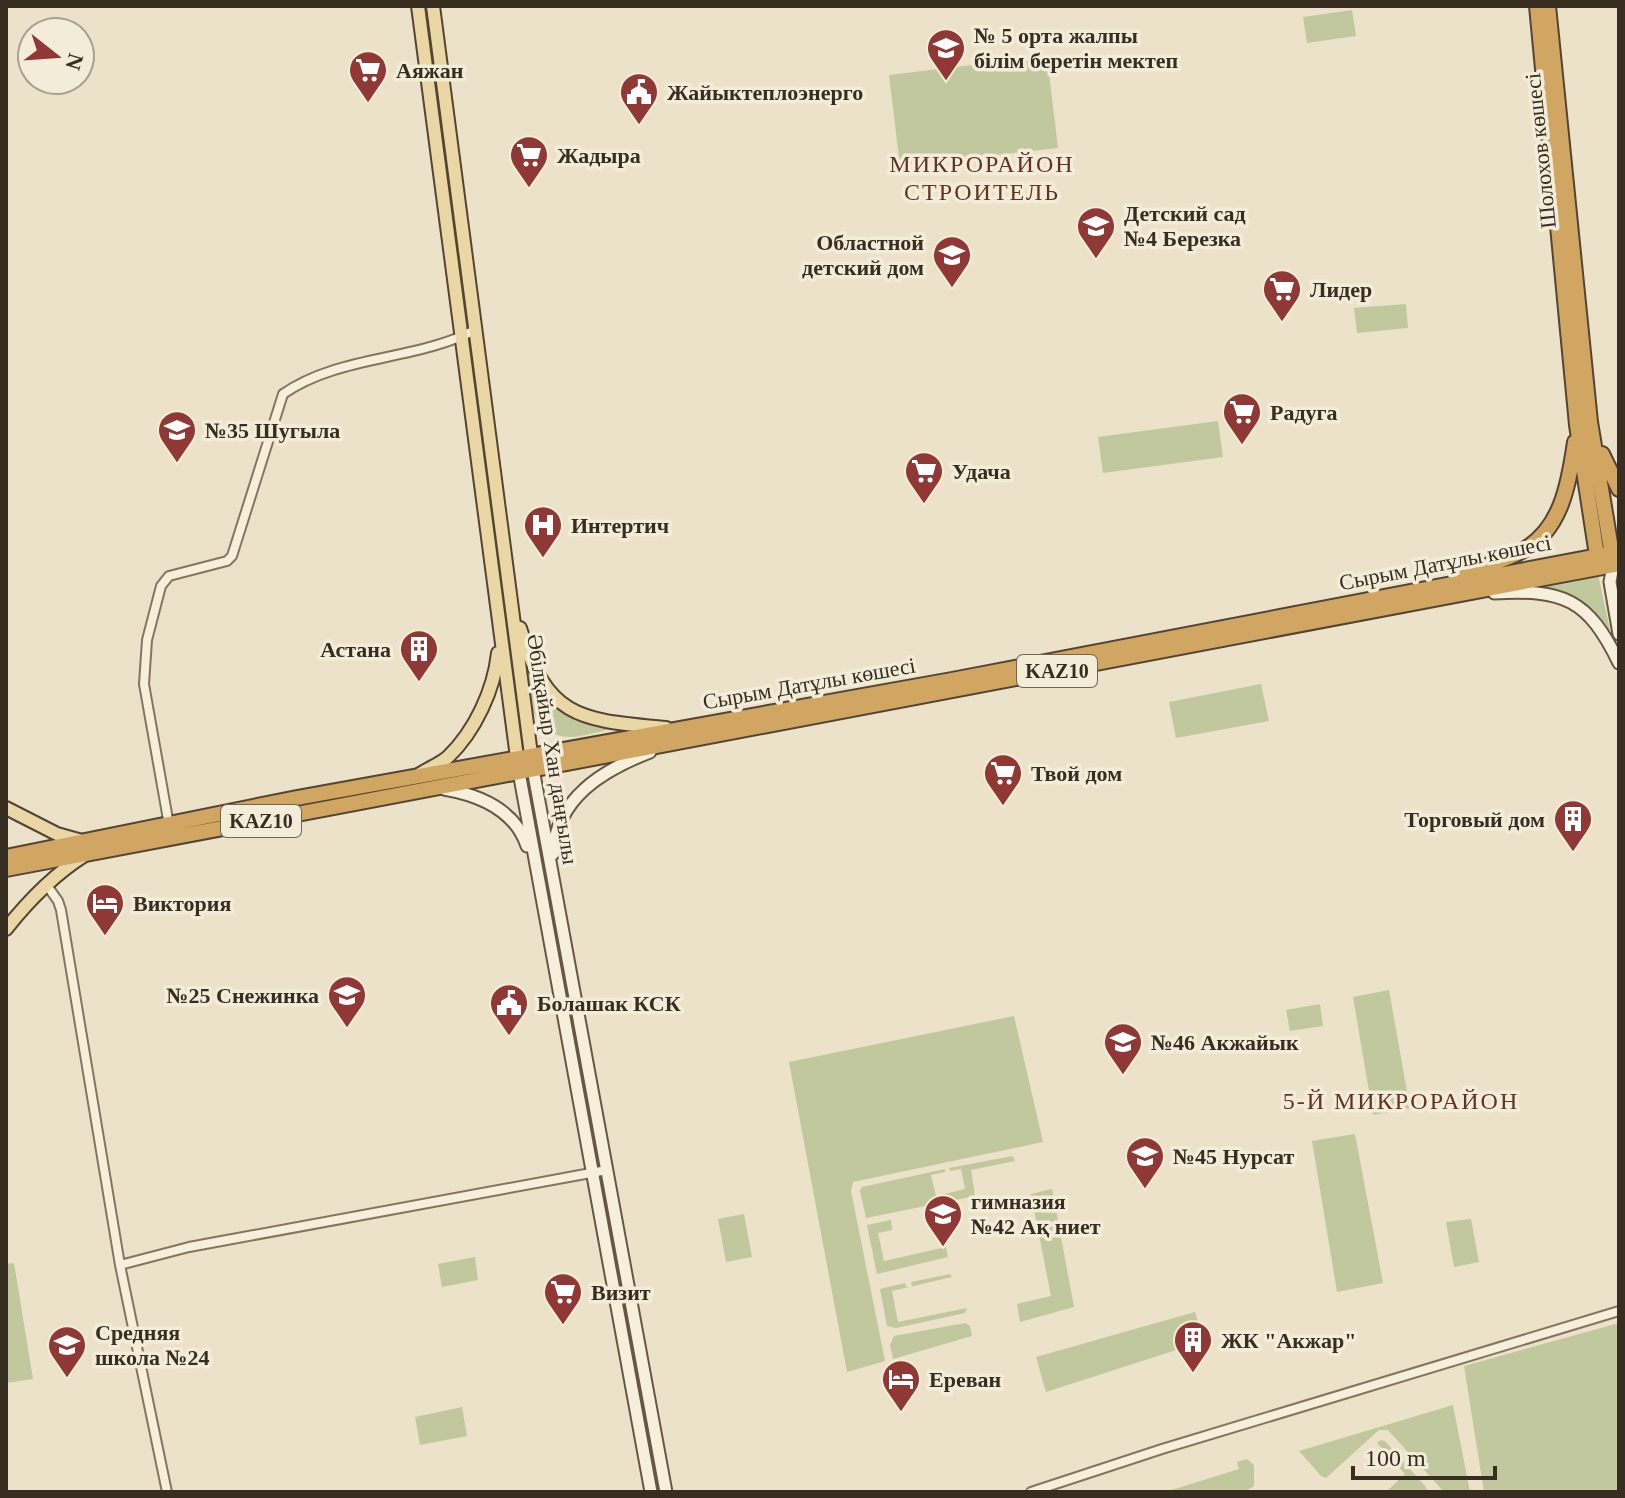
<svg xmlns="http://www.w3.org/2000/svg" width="1625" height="1498" font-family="'Times New Roman',serif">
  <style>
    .green { fill: #c1c89e }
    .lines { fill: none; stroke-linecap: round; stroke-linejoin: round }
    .street-casing { stroke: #85755f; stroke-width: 12 }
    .secondary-casing { stroke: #675742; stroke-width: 15 }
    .primary-casing { stroke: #544433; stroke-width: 16 }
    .highway-casing { stroke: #544433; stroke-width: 18 }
    .street { stroke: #f6efdc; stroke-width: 8 }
    .secondary { stroke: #f6efdc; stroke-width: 11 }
    .primary { stroke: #ead7a5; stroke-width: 12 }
    .highway { stroke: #d1a663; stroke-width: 14 }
    .labels { text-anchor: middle; stroke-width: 7; stroke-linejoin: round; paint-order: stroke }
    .shield { fill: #f3ecd8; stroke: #6f6658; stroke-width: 2 }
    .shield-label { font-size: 20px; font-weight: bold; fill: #372d21 }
    .poi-label { font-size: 22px; font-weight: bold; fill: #372d21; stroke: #f3ecd8; text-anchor: start }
    .street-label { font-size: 22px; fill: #372d21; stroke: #f3ecd8 }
    .neighbourhood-label { font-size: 24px; letter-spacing: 2px; fill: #603425; stroke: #f3ecd8 }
  </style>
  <rect width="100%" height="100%" fill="#ebe2c9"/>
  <path class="green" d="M 1352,10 L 1356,36 L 1307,43 L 1303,17 Z
    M 1047,56 L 1058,148 L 900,166 L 889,75 Z
    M 1406,304 L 1408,328 L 1357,333 L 1354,308 Z
    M 1218,421 L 1223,457 L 1103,473 L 1098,437 Z
    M 1598,574 L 1613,644 C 1587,610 1578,593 1533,587 Z
    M 522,649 L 568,712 L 584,721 L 615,728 C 601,731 586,736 572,737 C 525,738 527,682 522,649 Z
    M 1261,684 L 1269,721 L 1176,738 L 1169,702 Z
    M 1389,990 L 1410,1108 L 1373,1115 L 1353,997 Z
    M 1320,1004 L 1323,1026 L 1290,1031 L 1286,1010 Z
    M 1014,1016 L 1043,1142 L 853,1182 L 851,1191 L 885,1361 L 847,1372 L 789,1062 Z
    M 1355,1134 L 1383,1283 L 1337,1292 L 1312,1141 Z
    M 1013,1156 L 1015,1161 L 971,1170 L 975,1196 L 866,1218 L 860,1191 L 862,1187 L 945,1169 L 945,1172 L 931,1175 L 936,1196 L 965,1189 L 961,1169 L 950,1171 L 949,1168 Z
    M 1052,1189 L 1074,1307 L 1020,1322 L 1017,1304 L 1051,1296 L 1031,1194 Z
    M 744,1214 L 752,1257 L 726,1262 L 718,1219 Z
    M 1471,1219 L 1479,1262 L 1454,1267 L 1446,1222 Z
    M 891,1220 L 892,1230 L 878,1233 L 884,1261 L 946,1247 L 948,1257 L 877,1274 L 867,1225 Z
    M 475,1257 L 478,1280 L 442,1287 L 438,1264 Z
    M 14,1263 L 33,1379 L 6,1383 L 6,1264 Z
    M 950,1274 L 952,1277 L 892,1291 L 898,1322 L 967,1308 L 965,1313 L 896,1328 L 887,1326 L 880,1289 L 905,1283 L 907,1288 L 912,1286 L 911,1282 Z
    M 1195,1312 L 1204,1341 L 1046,1392 L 1036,1357 Z
    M 965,1323 L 970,1326 L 972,1336 L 893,1359 L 890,1345 L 894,1336 Z
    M 1619,1323 L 1619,1492 L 1484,1492 L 1464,1366 Z
    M 1453,1405 L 1470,1492 L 1444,1492 L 1388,1430 L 1379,1430 L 1326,1478 L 1321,1476 L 1299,1451 Z
    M 462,1407 L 467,1436 L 420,1445 L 415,1417 Z
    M 1381,1440 L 1385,1441 L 1426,1487 L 1427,1492 L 1386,1492 L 1405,1474 L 1377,1443 Z
    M 1247,1459 L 1254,1465 L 1254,1486 L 1244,1492 L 1165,1492 L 1239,1469 L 1237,1462 Z"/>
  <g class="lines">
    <defs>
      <path id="street" d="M 169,825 L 144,684 L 147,640 L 161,586 L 169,576 L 227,561 L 232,556 L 283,394 C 339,355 415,361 475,330
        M 46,884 L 58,901 L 61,910 L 120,1265 L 167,1492
        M 120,1265 L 189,1247 L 607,1170
        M 1031,1492 L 1162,1449 L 1619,1311"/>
      <path id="secondary" d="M 1613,565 L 1610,582 L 1619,634
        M 1494,593 C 1564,589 1588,599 1619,663
        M 533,769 L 666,1492
        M 519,772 L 651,1492
        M 444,789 C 479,795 515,810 527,846
        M 553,854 C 556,798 603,770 650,752"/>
      <path id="primary" d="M 418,6 L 518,765
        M 433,6 L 532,762
        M 520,628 C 547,720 581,720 666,728
        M 420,774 C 429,768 440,764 448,757 C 475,731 494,690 498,653
        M 6,808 L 57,834 L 82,841
        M 6,929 C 29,900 53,875 85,855"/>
      <path id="highway" d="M 1537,6 L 1577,425 L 1598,562
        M 1548,6 L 1590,422 L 1613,561
        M 1602,454 L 1619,489
        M 1466,574 C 1483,567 1501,561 1518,553 C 1561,533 1569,484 1575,442
        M 6,857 L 297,798 L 952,680 L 1619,552
        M 6,869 L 1619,564"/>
    </defs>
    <use href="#street" class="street-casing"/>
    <use href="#secondary" class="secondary-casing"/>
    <use href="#primary" class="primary-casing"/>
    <use href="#highway" class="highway-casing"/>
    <use href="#street" class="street"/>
    <use href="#secondary" class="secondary"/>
    <use href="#primary" class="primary"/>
    <use href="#highway" class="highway"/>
  </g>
  <defs>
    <symbol id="school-pin" viewBox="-11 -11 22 30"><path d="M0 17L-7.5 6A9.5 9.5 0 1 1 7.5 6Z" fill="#8f3835" stroke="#f3ecd8"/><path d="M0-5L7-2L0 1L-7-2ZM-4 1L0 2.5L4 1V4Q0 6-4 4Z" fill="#fff"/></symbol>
    <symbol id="supermarket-pin" viewBox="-11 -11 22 30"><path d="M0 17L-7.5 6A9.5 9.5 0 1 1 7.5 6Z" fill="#8f3835" stroke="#f3ecd8"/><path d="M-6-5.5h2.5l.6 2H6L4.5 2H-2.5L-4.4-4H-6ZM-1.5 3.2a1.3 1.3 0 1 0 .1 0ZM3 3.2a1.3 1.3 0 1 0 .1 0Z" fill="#fff"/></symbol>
    <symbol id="civic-pin" viewBox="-11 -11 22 30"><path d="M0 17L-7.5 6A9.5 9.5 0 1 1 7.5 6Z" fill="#8f3835" stroke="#f3ecd8"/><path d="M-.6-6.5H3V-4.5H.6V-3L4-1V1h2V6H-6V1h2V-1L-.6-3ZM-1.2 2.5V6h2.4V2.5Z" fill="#fff"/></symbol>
    <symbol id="hospital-pin" viewBox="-11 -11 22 30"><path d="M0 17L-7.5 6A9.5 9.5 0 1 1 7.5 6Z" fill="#8f3835" stroke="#f3ecd8"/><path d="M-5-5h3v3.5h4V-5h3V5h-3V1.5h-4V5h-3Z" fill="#fff"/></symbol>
    <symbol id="building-pin" viewBox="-11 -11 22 30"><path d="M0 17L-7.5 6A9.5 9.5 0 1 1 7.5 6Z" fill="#8f3835" stroke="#f3ecd8"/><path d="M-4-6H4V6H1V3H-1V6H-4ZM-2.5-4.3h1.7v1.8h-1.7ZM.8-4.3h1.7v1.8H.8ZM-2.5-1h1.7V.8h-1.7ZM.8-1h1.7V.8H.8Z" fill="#fff"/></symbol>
    <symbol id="hotel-pin" viewBox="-11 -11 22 30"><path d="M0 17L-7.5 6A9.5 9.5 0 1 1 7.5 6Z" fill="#8f3835" stroke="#f3ecd8"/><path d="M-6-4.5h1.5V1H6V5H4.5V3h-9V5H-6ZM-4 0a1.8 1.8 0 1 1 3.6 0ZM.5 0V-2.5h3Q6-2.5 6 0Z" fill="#fff"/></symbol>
  </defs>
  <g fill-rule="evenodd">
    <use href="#school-pin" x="924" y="26" width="44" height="60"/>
    <use href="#supermarket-pin" x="346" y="48" width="44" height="60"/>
    <use href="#civic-pin" x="617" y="70" width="44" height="60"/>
    <use href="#supermarket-pin" x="507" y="133" width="44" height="60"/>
    <use href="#school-pin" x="1074" y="204" width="44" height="60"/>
    <use href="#school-pin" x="930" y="233" width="44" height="60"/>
    <use href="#supermarket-pin" x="1260" y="267" width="44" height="60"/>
    <use href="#supermarket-pin" x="1220" y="390" width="44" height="60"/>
    <use href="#school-pin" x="155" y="408" width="44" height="60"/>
    <use href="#supermarket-pin" x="902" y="449" width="44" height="60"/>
    <use href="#hospital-pin" x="521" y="503" width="44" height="60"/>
    <use href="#building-pin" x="397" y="627" width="44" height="60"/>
    <use href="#supermarket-pin" x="981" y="751" width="44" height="60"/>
    <use href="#building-pin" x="1551" y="797" width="44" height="60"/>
    <use href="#hotel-pin" x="83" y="881" width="44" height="60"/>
    <use href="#school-pin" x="325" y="973" width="44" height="60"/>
    <use href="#civic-pin" x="487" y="981" width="44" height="60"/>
    <use href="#school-pin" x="1101" y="1020" width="44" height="60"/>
    <use href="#school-pin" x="1123" y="1134" width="44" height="60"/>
    <use href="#school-pin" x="921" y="1192" width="44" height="60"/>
    <use href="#supermarket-pin" x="541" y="1270" width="44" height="60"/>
    <use href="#building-pin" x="1171" y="1318" width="44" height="60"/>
    <use href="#school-pin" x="45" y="1323" width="44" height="60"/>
    <use href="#hotel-pin" x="879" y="1357" width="44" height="60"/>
  </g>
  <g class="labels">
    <g class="shield">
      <rect x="1017" y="655" width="80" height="32" rx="6"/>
      <rect x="221" y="805" width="80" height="32" rx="6"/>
    </g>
    <g class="shield-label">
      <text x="1057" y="678">KAZ10</text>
      <text x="261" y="828">KAZ10</text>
    </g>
    <g class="poi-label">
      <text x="974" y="43">№ 5 орта жалпы<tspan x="974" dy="25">білім беретін мектеп</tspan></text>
      <text x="396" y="78">Аяжан</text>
      <text x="667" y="100">Жайыктеплоэнерго</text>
      <text x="557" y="163">Жадыра</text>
      <text x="1124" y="221">Детский сад<tspan x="1124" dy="25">№4 Березка</tspan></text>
      <text x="924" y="250" text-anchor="end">Областной<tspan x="924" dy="25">детский дом</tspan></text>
      <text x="1310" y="297">Лидер</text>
      <text x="1270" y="420">Радуга</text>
      <text x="205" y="438">№35 Шугыла</text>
      <text x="952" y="479">Удача</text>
      <text x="571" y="533">Интертич</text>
      <text x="391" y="657" text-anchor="end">Астана</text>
      <text x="1031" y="781">Твой дом</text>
      <text x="1545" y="827" text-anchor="end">Торговый дом</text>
      <text x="133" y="911">Виктория</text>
      <text x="319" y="1003" text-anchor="end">№25 Снежинка</text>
      <text x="537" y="1011">Болашак КСК</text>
      <text x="1151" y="1050">№46 Акжайык</text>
      <text x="1173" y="1164">№45 Нурсат</text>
      <text x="971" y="1209">гимназия<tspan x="971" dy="25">№42 Ақ ниет</tspan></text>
      <text x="591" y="1300">Визит</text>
      <text x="95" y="1340">Средняя<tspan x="95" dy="25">школа №24</tspan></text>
      <text x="1221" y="1348">ЖК "Акжар"</text>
      <text x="929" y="1387">Ереван</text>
    </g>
    <g class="street-label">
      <text transform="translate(1540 151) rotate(-96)" y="8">Шолохов көшесі</text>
      <text transform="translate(1445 562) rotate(-11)" y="8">Сырым Датұлы көшесі</text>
      <text transform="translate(809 683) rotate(-10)" y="8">Сырым Датұлы көшесі</text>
      <text transform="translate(553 749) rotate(81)" y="8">Әбілқайыр Хан даңғылы</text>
    </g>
    <g class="neighbourhood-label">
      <text x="982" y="172">МИКРОРАЙОН<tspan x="982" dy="28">СТРОИТЕЛЬ</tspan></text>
      <text x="1401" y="1109">5-Й МИКРОРАЙОН</text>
    </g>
  </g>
  <rect width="1625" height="1498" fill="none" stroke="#372d21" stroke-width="16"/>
  <g transform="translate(56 56) rotate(107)"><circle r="38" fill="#f3ecd8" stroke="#a8a08f" stroke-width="2"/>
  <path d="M0-6L14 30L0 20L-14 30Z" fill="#8f3835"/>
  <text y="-12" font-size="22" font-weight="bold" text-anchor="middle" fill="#372d21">N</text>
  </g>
  <path d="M1353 1466v12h142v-12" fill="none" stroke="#372d21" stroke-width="4"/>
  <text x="1365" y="1466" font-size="24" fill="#372d21" stroke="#f3ecd8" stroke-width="6" paint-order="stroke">100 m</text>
</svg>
